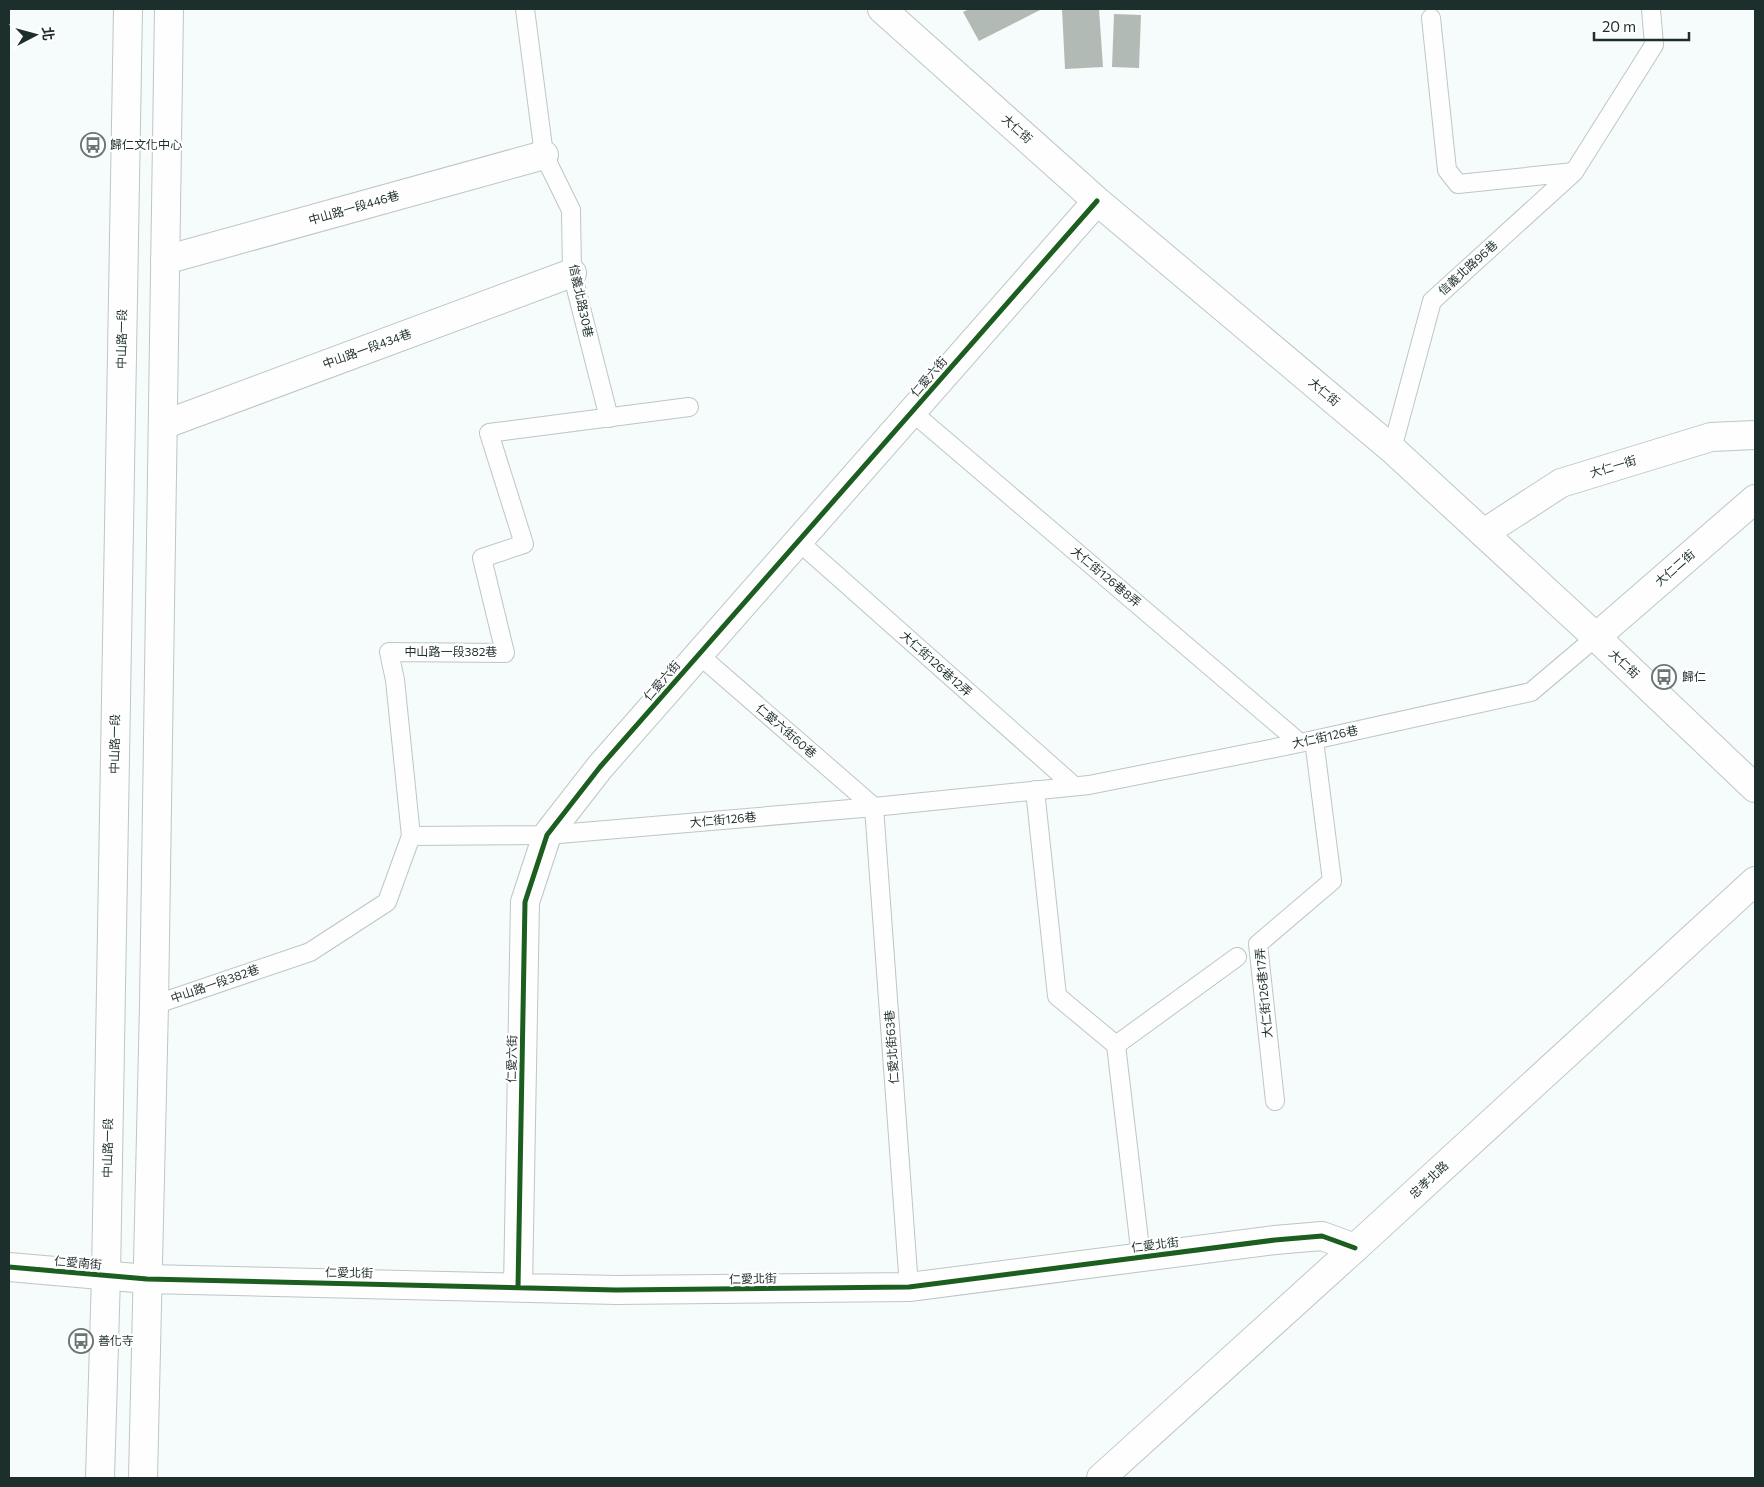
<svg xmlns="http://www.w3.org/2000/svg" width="1764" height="1487" font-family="Commissioner,'Noto Sans TC',sans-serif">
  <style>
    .building { fill: #b1bab5 }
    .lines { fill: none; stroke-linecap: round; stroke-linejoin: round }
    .service-casing { stroke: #bcc7c5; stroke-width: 20 }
    .minor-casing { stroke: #bcc7c5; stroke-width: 30 }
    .secondary-casing { stroke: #bcc7c5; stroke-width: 30 }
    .service { stroke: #fefefe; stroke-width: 18 }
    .minor { stroke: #fefefe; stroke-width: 28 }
    .secondary { stroke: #fefefe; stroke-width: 28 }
    .cycleway-casing { stroke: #fff; stroke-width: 8 }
    .cycleway { stroke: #1b5e20; stroke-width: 5 }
    .labels { text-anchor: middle; stroke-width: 5; stroke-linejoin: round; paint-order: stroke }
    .street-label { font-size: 12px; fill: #1d2f2c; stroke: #fff }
    .poi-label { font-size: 12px; fill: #1d2f2c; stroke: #fff; text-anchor: start }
  </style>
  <rect width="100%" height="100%" fill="#f6fbfb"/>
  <path class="building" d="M 969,9 L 1042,9 L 979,41 L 963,12 Z
    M 1062,9 L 1099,9 L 1103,67 L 1065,69 Z
    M 1114,14 L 1141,15 L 1139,68 L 1112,67 Z"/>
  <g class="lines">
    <defs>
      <path id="service" d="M 525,9 L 544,155 L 571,210 L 572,273 L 609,418
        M 1431,18 L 1447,170 L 1458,184 L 1574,172
        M 912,412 L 1300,743
        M 1392,449 L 1432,301 L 1574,172 L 1654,45 L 1651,9
        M 798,541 L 1074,786
        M 698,654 L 874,807 L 909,1287
        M 1035,790 L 1057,996 L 1116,1045
        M 411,836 L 547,835 L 874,807 L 1089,785 L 1300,743 L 1531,692 L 1596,637
        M 154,1005 L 310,952 L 387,902 L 411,836 L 395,680 L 389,652 L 505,653 L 482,558 L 524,544 L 489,433 L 689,407
        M 1275,1101 L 1258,944 L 1332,881 L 1314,740
        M 1141,1257 L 1116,1045 L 1237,957"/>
      <path id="minor" d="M 882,9 L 1097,201 L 1392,449 L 1596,637 L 1755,788
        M 165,260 L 544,155
        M 163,425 L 572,273
        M 1484,533 L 1561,483 L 1711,437 L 1755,435
        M 1596,637 L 1755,499
        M 9,1267 L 147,1279 L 616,1290 L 909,1287 L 1275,1240 L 1322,1236 L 1355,1248
        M 518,1287 L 525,902 L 547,835 L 600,767 L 1097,201"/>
      <path id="secondary" d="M 100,1478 L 106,1276 L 128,9
        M 143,1478 L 154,1005 L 169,9
        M 1101,1478 L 1355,1248 L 1755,881"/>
    </defs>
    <use href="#service" class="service-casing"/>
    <use href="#minor" class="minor-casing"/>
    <use href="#secondary" class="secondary-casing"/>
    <use href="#service" class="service"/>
    <use href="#minor" class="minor"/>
    <use href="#secondary" class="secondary"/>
    <defs>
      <path id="cycleway" d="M 9,1267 L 147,1279 L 616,1290 L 909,1287 L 1275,1240 L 1322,1236 L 1355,1248
        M 518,1287 L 525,902 L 547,835 L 600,767 L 1097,201"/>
    </defs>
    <use href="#cycleway" class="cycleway-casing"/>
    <use href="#cycleway" class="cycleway"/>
  </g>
  <defs>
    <symbol id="bus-ring" viewBox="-11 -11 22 22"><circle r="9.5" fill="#fff" stroke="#697674" stroke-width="1.5"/><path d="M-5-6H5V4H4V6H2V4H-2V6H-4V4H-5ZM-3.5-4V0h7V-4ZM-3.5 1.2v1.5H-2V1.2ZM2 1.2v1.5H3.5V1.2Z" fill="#697674"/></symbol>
  </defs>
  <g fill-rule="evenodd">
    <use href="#bus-ring" x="79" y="131" width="28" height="28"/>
    <use href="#bus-ring" x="1650" y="663" width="28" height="28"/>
    <use href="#bus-ring" x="67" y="1327" width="28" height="28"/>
  </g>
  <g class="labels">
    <g class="street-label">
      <text transform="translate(1017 129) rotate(42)" y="4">大仁街</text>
      <text transform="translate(354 208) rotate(-16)" y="4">中山路一段446巷</text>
      <text transform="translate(1468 268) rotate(-42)" y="4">信義北路96巷</text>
      <text transform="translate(581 301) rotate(78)" y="4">信義北路30巷</text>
      <text transform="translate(122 339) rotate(-89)" y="4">中山路一段</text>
      <text transform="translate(367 349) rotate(-20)" y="4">中山路一段434巷</text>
      <text transform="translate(929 377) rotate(-49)" y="4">仁愛六街</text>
      <text transform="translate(1324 392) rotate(40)" y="4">大仁街</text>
      <text transform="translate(1613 467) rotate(-17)" y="4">大仁一街</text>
      <text transform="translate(1675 568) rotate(-41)" y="4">大仁二街</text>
      <text transform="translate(1106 577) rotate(40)" y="4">大仁街126巷8弄</text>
      <text x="451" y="656">中山路一段382巷</text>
      <text transform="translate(936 664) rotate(42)" y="4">大仁街126巷12弄</text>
      <text transform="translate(1624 664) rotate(43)" y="4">大仁街</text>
      <text transform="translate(662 681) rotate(-49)" y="4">仁愛六街</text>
      <text transform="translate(786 731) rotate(41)" y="4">仁愛六街60巷</text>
      <text transform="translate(1325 737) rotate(-12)" y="4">大仁街126巷</text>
      <text transform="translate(115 744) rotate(-89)" y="4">中山路一段</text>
      <text transform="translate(723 820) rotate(-5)" y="4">大仁街126巷</text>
      <text transform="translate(215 984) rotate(-19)" y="4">中山路一段382巷</text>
      <text transform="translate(1264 993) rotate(-95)" y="4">大仁街126巷17弄</text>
      <text transform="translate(892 1047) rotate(-94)" y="4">仁愛北街63巷</text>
      <text transform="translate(512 1059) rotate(-89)" y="4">仁愛六街</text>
      <text transform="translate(108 1148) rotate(-89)" y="4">中山路一段</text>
      <text transform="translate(1429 1180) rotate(-43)" y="4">忠孝北路</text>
      <text transform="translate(1155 1245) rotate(-7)" y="4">仁愛北街</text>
      <text transform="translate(78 1263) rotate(5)" y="4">仁愛南街</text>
      <text transform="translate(349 1273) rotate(1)" y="4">仁愛北街</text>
      <text transform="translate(753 1279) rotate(-1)" y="4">仁愛北街</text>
    </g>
    <g class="poi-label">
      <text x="110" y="149">歸仁文化中心</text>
      <text x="1682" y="681">歸仁</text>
      <text x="98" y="1345">善化寺</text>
    </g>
  </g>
  <rect width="1764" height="1487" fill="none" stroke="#1d2f2c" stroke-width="20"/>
  <g transform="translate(35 35) rotate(84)" stroke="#ffffff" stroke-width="4" paint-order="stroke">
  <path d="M0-4L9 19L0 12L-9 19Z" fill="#1d2f2c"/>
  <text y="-8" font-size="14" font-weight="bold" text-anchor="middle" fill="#1d2f2c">北</text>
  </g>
  <path d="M1594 32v8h95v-8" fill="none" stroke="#1d2f2c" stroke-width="2.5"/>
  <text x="1602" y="32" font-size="15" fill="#1d2f2c" stroke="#ffffff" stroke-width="4" paint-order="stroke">20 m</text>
</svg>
